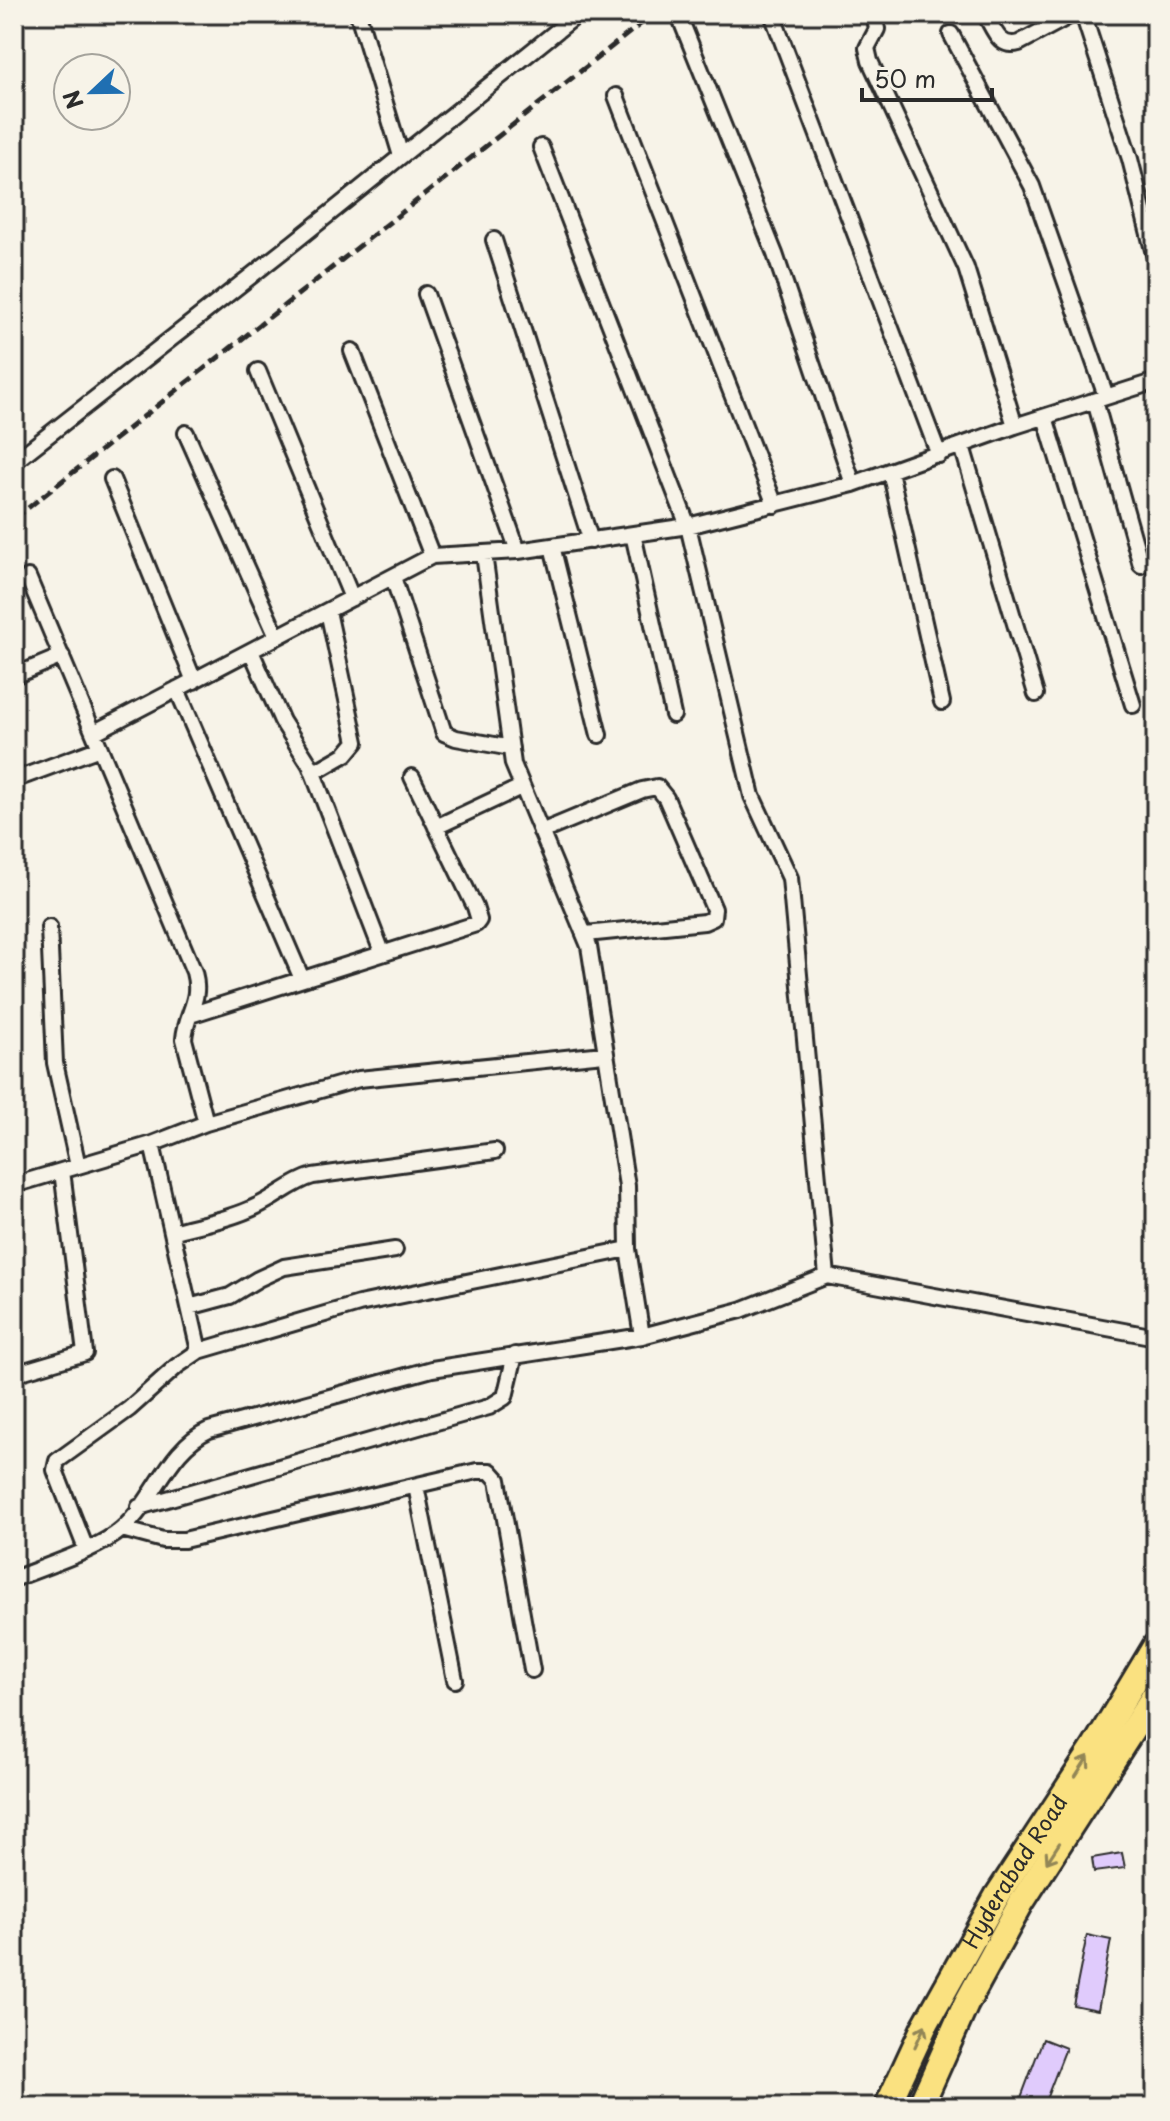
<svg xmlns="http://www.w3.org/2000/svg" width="1170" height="2121" font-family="'Playpen Sans',sans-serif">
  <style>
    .building { fill: #e0cbfc; stroke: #2b2b2b; stroke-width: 2 }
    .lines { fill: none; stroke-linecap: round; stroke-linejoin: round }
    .street-casing { stroke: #2b2b2b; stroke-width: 20 }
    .primary-casing { stroke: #2b2b2b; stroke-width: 30 }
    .street { stroke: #f7f3e8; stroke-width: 14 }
    .primary { stroke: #fae180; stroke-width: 24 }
    .rail { stroke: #2b2b2b; stroke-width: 5; stroke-dasharray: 12 6; stroke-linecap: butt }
    .oneway { stroke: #928656 }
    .labels { text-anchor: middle; stroke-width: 7; stroke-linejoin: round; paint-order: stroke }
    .street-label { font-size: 22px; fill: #2b2b2b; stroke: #f7f3e8 }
  </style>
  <rect width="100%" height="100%" fill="#f7f3e8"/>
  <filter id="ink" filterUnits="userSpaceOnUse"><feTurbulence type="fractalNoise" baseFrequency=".0125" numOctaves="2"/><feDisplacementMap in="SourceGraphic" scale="16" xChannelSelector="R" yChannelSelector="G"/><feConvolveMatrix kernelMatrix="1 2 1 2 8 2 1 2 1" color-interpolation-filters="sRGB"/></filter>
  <g filter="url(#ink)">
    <path class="building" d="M 1122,1853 L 1125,1868 L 1094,1872 L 1092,1858 Z
      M 1087,1935 L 1111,1940 L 1098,2010 L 1073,2005 Z
      M 1043,2039 L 1066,2048 L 1043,2107 L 1029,2107 L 1019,2103 Z"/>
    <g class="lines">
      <defs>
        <path id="street" d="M 358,14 L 401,156
          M 772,14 L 939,455
          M 874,14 L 877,29 L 867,48 L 870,61 L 966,268 L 1015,426
          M 985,14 C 994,29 999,49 1019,43 L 1073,14
          M 1083,14 L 1130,159 L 1156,262
          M 682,23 L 775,254 L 853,484
          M 951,34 L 1032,186 L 1106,396
          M 616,96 L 775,505
          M 494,240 L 591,541
          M 426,294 L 518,551
          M 352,351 L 432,556
          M 258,371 L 352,598
          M 1095,401 L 1141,565
          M 1045,417 L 1133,705
          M 186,433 L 277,637
          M 962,446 L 1036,694
          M 14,462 L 293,243 L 578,14
          M 890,471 L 942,702
          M 112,479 L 194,681
          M 633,534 L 673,715
          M 552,546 L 599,735
          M 484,554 L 513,764 L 589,946 L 627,1186 L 628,1249 L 642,1336
          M 28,577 L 194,972 C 202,1001 186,1012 184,1039 L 206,1123
          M 393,577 L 444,733 L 456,738 L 511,748
          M 251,651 L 282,721 L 310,765 L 382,952
          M 14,676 L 62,656
          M 177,689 L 302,979
          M 95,732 L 432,556 L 518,551 L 688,526 L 541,147
          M 313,773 L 346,754 L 356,742 L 328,611
          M 14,780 L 100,748
          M 436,827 L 521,787
          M 541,832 L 642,790 L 657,787 L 666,798 L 714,909 L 713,918 L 704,922 L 586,934
          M 49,927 L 55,1063 L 78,1166
          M 190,1015 L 476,924 L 479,920 L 475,907 L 412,777
          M 152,1144 L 199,1351
          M 14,1185 L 152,1144 L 206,1123 L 359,1079 L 604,1054
          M 172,1232 C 201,1224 231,1219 257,1206 C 277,1197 292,1182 313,1176 L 495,1151
          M 827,1276 L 790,878 L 752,796 L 688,526 L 853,484 L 1015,426 L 1156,381
          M 189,1307 L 230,1296 L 258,1279 L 284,1267 L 395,1250
          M 14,1374 L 85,1353 L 62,1171
          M 416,1486 L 455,1680
          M 139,1507 L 489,1407 L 505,1397 L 515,1355
          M 122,1529 L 163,1540 L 184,1540 L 477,1471 L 490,1471 L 498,1480 L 532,1670
          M 86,1549 L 55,1470 L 57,1461 L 129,1409 L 177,1366 L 199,1351 L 359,1304 L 628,1249
          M 14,1579 C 45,1566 98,1550 122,1529 C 155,1501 168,1448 209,1430 L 432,1369 L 642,1336 L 741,1310 L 827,1276 L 1156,1337"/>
        <g id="primary">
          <path id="s1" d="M 887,2107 L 924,2027 L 997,1896 L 1094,1748 L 1156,1645"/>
          <path d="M 920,2107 L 966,2004 L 1021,1903 L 1156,1693"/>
        </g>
      </defs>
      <use href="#street" class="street-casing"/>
      <use href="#primary" class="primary-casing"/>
      <use href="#street" class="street"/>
      <use href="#primary" class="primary"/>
      <path class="rail" d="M 14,519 L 653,14"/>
    </g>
    <defs><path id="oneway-shaft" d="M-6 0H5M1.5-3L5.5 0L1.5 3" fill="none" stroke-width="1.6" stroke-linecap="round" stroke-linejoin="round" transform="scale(2)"/></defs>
    <g class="oneway">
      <use href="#oneway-shaft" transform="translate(1082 1766) rotate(-57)"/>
      <use href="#oneway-shaft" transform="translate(1053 1853) rotate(123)"/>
      <use href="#oneway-shaft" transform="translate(920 2036) rotate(-65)"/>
    </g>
  </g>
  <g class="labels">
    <g class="street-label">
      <text dy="8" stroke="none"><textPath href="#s1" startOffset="268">Hyderabad Road</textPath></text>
    </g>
  </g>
  <rect width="1170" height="2121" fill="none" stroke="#f7f3e8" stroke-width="48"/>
  <rect x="24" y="24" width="1122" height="2073" fill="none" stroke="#2b2b2b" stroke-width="3" filter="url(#ink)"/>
  <g transform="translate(92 92) rotate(248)"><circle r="38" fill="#f7f3e8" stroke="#a5a39c" stroke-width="2"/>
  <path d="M0-6L14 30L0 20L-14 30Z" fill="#1f6fb2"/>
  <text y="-12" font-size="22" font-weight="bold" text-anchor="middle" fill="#2b2b2b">N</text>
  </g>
  <path d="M862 88v12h130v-12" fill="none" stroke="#2b2b2b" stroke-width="4"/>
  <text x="874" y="88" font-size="24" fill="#2b2b2b" stroke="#f7f3e8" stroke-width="6" paint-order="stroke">50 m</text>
</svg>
